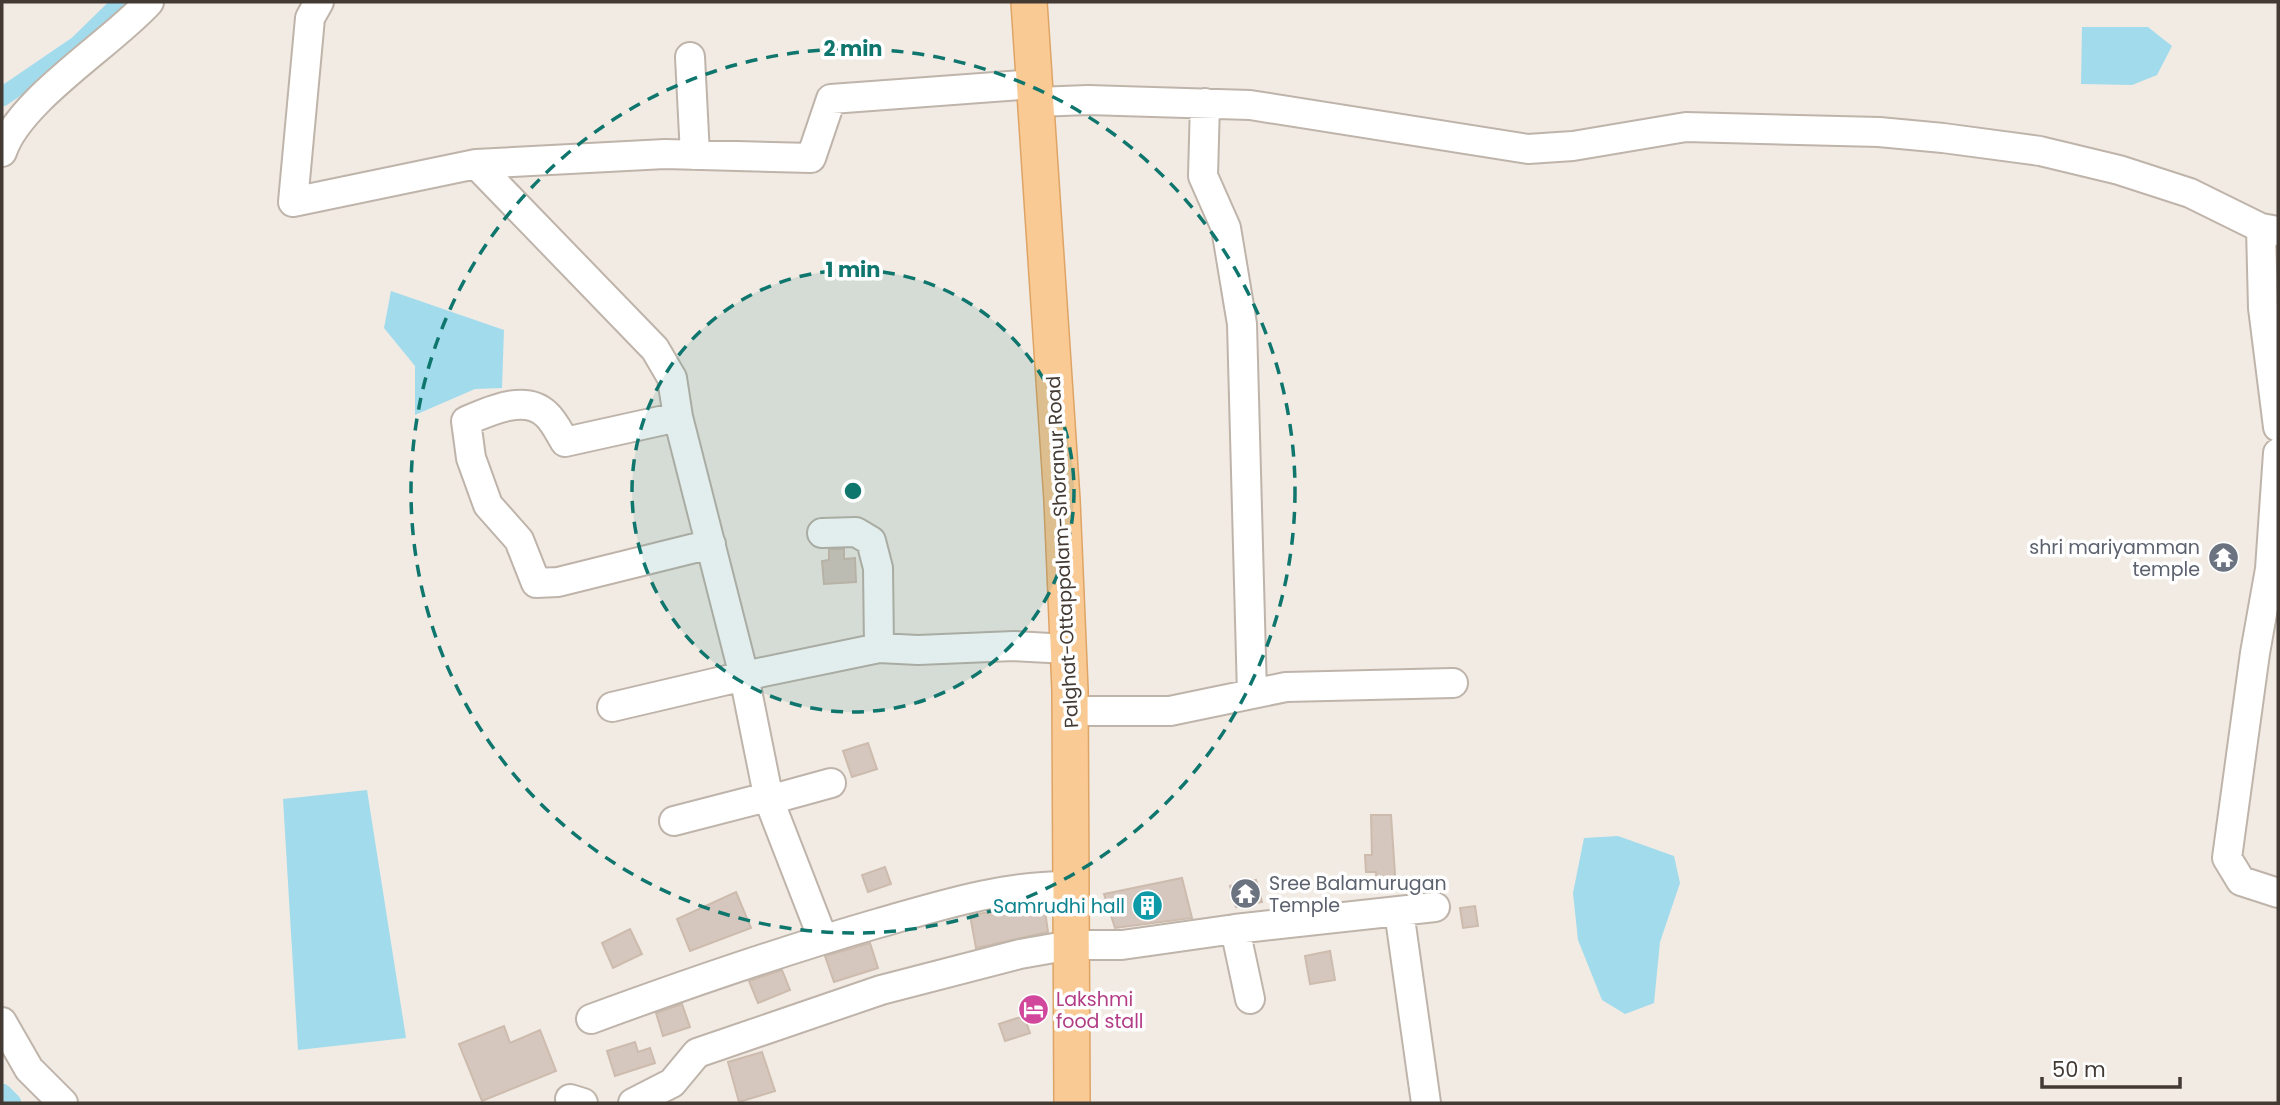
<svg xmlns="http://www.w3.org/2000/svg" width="2280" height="1105" font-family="Poppins,sans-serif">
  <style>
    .water { fill: #a2dbec }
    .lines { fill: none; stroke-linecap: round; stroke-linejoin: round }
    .canal { stroke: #a2dbec; stroke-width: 19 }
    .building { fill: #d5c7bd; stroke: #cdbbad; stroke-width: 2 }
    .minor-casing { stroke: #bfb4aa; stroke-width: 32 }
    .major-casing { stroke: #dea465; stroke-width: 38 }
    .minor { stroke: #fff; stroke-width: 28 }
    .major { stroke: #faca94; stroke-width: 35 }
    .ring { fill: none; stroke: #0f766e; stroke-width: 3.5; stroke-dasharray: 12 9 }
    .labels { text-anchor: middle; stroke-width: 7; stroke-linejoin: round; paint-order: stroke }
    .worship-label { font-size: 19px; fill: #5b616d; stroke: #fff; text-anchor: end }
    .street-label { font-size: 19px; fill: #433a34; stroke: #fff }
    .culture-label { font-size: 19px; fill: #0d838f; stroke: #fff; text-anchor: end }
    .hotel-label { font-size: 19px; fill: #b23c85; stroke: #fff; text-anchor: start }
    .centre { fill: #0f766e; stroke: #fff; stroke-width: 3.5 }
    .ring-label { font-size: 21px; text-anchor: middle; font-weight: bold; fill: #0f766e; stroke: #fff; stroke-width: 7; stroke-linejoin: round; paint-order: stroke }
  </style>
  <rect width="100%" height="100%" fill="#f1ebe4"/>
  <path class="water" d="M 2082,27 L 2148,27 L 2172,46 L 2157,75 L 2132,85 L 2081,84 Z
    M 391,291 L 504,330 L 502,388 L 475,389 L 415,415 L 415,366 L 384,328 Z
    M 367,790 L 406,1038 L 298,1050 L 283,799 Z
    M 1618,836 L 1674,856 L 1680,883 L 1660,942 L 1654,1003 L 1625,1014 L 1602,1000 L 1578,940 L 1573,893 L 1584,838 Z"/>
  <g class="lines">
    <path class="canal" d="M 2,97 L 78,45 L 122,2
      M 2,1093 L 12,1103"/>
  </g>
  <path class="building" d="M 829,549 L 844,549 L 844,559 L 855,558 L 856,582 L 824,584 L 822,561 L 829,560 Z
    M 868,743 L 877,769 L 852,777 L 843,751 Z
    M 1371,815 L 1391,815 L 1396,889 L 1377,890 L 1376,872 L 1366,872 L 1365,855 L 1372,855 Z
    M 885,867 L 891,884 L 868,892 L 862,875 Z
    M 1182,878 L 1192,918 L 1115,928 L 1104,894 Z
    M 1256,880 L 1262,902 L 1236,907 L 1230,886 Z
    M 736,892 L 751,928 L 690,951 L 677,919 Z
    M 1044,904 L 1048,932 L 976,948 L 970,915 Z
    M 1475,906 L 1478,926 L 1463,928 L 1460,908 Z
    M 630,929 L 642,954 L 613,968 L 602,943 Z
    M 870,943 L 878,968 L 834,982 L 825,956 Z
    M 1330,951 L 1335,980 L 1310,984 L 1305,956 Z
    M 782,970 L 790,990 L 758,1003 L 749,981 Z
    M 682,1004 L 690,1027 L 663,1036 L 656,1013 Z
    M 1024,1016 L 1030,1033 L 1005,1041 L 999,1024 Z
    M 504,1026 L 510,1043 L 540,1030 L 556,1071 L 482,1101 L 459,1044 Z
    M 635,1042 L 638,1052 L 650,1048 L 655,1063 L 615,1076 L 607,1051 Z
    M 762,1052 L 775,1091 L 739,1102 L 728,1062 Z"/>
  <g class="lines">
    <defs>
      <path id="minor" d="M 319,2 L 310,18 L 293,202 L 476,164 L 665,154 L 811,158 L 831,99 L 1034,84
        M 690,57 L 695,155
        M 1036,102 L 1088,100 L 1250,105 L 1528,149 L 1573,146 L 1686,127 L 1879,132 L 1943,138 L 2040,151 L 2119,170 L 2190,193 L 2261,228
        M 1205,103 L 1203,176 L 1226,228 L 1242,324 L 1252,694
        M 2,152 C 19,100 111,44 149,2
        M 476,164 L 655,349 L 672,378 L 678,417 L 744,676 L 612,707
        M 2278,231 L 2261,228 L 2263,308 L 2278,427
        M 678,417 L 565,442 C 560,434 554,421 546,414 C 525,394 489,411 466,421 L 471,458 L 488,505 L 519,540 L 536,583 L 558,582 L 711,544
        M 2278,453 L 2270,569 L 2255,653 L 2227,858 L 2241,881 L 2278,893
        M 822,533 L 856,532 L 871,541 L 878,568 L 879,648
        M 1070,711 L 1170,711 L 1286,687 L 1453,683
        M 831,783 L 769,800 L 744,676 L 879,648 L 918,650 L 1014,646 L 1067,649
        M 769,800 L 823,939
        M 674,821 L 767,797
        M 1399,911 L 1426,1103
        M 1235,929 L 1250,999
        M 591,1019 C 686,984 782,951 879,923 C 942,905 1005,885 1071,886
        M 2,1022 L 29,1069 L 63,1103
        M 570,1099 L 583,1103
        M 633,1103 L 672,1083 L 697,1053 L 881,990 L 1020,954 L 1071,945 L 1122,945 L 1235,929 L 1435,907"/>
      <path id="major" d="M 1029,2 L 1062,500 L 1070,690 L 1072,1103"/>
    </defs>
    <use href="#minor" class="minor-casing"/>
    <use href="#major" class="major-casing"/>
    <use href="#minor" class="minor"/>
    <use href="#major" class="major"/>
  </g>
  <circle cx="853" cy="491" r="221" fill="#0f766e" fill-opacity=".12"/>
  <g class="ring">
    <circle cx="853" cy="491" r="221"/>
    <circle cx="853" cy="491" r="442"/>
  </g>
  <defs>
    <symbol id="temple-disc" viewBox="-11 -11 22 22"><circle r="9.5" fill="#6b7280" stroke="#fff"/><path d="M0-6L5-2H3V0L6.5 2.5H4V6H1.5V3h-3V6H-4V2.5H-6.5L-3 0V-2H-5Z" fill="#fff"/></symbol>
    <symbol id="building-disc" viewBox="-11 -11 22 22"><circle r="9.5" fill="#0f9aa8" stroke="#fff"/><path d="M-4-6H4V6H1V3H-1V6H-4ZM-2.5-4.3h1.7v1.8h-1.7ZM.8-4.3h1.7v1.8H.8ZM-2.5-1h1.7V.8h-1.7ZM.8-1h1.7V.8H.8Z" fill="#fff"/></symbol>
    <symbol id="hotel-disc" viewBox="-11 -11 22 22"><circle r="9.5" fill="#d1479c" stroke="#fff"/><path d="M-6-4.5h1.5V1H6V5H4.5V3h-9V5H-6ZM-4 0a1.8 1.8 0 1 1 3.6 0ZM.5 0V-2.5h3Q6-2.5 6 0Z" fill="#fff"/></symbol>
  </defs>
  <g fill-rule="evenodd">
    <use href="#temple-disc" x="2206" y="540" width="35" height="35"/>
    <use href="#temple-disc" x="1228" y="876" width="35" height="35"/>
    <use href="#building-disc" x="1130" y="888" width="35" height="35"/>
    <use href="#hotel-disc" x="1016" y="992" width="35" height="35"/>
  </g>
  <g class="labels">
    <g class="worship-label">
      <text x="2200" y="554">shri mariyamman<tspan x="2200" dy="22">temple</tspan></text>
      <text x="1269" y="890" text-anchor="start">Sree Balamurugan<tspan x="1269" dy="22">Temple</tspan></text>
    </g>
    <g class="street-label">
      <text transform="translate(1062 552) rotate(-93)" y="7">Palghat-Ottappalam-Shoranur Road</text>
    </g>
    <g class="culture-label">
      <text x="1125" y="913">Samrudhi hall</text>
    </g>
    <g class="hotel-label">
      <text x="1056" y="1006">Lakshmi<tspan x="1056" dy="22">food stall</tspan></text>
    </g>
  </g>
  <circle cx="853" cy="491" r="10" class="centre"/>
  <g class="ring-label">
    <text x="853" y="56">2 min</text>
    <text x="853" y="277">1 min</text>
  </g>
  <rect width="2280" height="1105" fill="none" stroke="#433a34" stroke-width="7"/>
  <path d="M2042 1077v10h138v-10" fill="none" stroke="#433a34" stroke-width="3.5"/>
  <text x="2052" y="1077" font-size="21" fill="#433a34" stroke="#ffffff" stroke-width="5" paint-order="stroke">50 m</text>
</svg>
